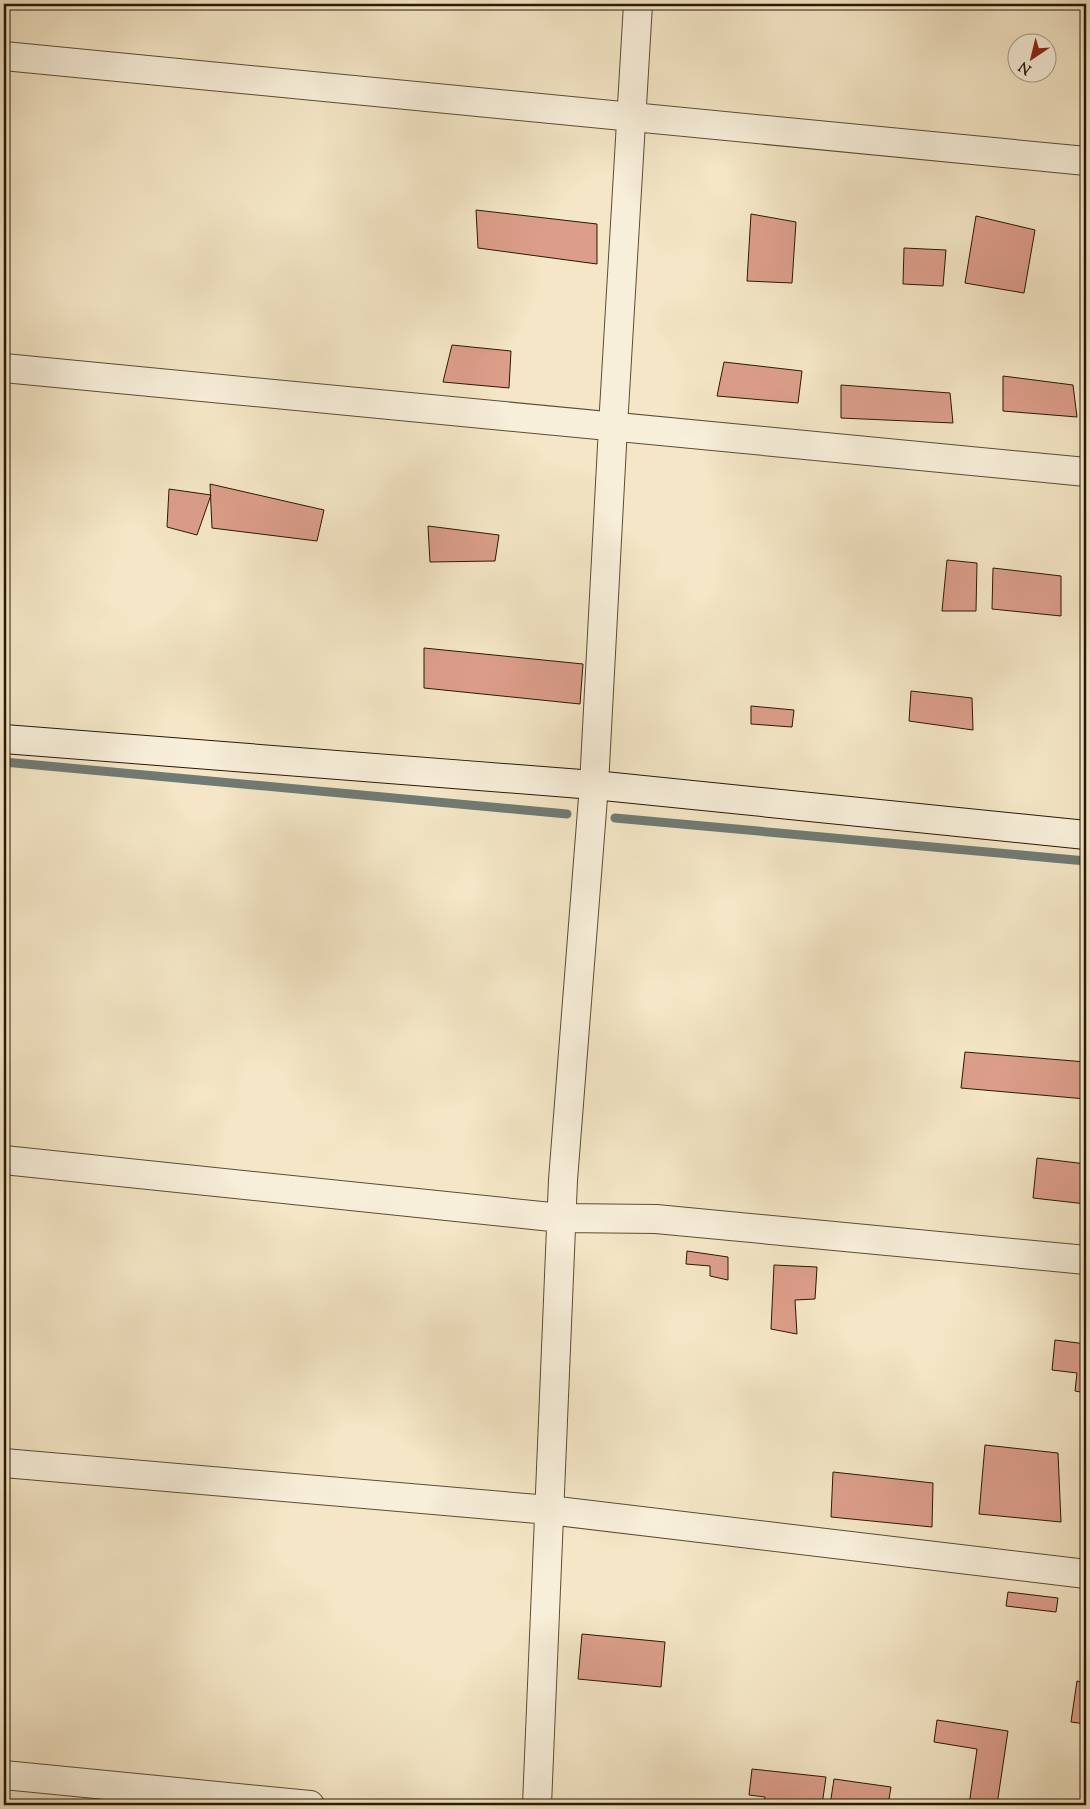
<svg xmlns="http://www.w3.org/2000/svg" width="1090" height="1809" font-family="'Sorts Mill Goudy',serif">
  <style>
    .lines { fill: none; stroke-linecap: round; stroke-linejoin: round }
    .stream { stroke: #707b74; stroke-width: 9 }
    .building { fill: #dc9e8b; stroke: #291804 }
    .street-casing { stroke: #5c4c34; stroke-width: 30 }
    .secondary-casing { stroke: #291804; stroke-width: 30 }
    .street { stroke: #f8efda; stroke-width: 28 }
    .secondary { stroke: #f8efda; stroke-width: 28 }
  </style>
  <rect width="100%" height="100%" fill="#f4e6c6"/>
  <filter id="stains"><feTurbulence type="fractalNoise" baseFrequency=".004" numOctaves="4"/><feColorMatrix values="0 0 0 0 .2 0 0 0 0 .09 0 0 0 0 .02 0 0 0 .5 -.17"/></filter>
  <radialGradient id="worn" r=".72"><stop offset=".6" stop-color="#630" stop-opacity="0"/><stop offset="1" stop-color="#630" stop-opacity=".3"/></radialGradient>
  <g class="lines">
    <path class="stream" d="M 4,762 L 567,814
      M 615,818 L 1086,861"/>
  </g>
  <path class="building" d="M 476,210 L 597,224 L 597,264 L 478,248 Z
    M 751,214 L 796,222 L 792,283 L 747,281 Z
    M 976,216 L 1035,230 L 1024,293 L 965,283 Z
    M 904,248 L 946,250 L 943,286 L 903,284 Z
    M 452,345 L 511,351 L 509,388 L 443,382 Z
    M 724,362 L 802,371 L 798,403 L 717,396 Z
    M 1003,376 L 1073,385 L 1077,417 L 1003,411 Z
    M 841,385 L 950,393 L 953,423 L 841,418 Z
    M 210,484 L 324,510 L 317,541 L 212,528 Z
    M 169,489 L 211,495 L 197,535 L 167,527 Z
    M 428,526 L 499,535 L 495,561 L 430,562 Z
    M 947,560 L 977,563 L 976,611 L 942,611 Z
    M 993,568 L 1061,576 L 1061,616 L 992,609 Z
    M 424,648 L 583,664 L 580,704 L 424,688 Z
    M 911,691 L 972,698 L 973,730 L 909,721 Z
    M 751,706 L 794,710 L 792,727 L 751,724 Z
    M 965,1052 L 1086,1062 L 1086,1099 L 961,1088 Z
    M 1037,1158 L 1086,1164 L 1086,1204 L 1033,1198 Z
    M 687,1251 L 728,1257 L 728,1280 L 710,1276 L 710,1266 L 686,1264 Z
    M 774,1265 L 817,1267 L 815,1299 L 795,1300 L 797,1334 L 771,1329 Z
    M 1055,1340 L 1086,1344 L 1086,1393 L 1075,1391 L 1077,1373 L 1052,1370 Z
    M 985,1445 L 1058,1453 L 1061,1522 L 979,1514 Z
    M 833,1472 L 933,1483 L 932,1527 L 831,1517 Z
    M 1008,1592 L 1058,1598 L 1056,1612 L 1006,1606 Z
    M 582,1634 L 665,1642 L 661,1687 L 578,1679 Z
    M 1077,1681 L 1086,1683 L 1086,1724 L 1071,1722 Z
    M 937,1720 L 1008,1731 L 997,1805 L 969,1805 L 977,1749 L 934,1742 Z
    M 752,1769 L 826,1777 L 822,1805 L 764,1805 L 765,1797 L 749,1795 Z
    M 834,1779 L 891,1787 L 888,1805 L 830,1805 Z"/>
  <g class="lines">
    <defs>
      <path id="street" d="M 4,56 L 1086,161
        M 4,368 L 1086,472
        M 4,1160 L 561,1218 L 656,1219 L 1086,1260
        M 4,1463 L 549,1510 L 1086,1574
        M 4,1775 L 310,1805
        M 537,1805 L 563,1180 L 594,785 L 613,427 L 638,4"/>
      <path id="secondary" d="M 4,739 L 594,785 L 1086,835"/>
    </defs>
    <use href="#street" class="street-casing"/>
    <use href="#secondary" class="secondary-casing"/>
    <use href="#street" class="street"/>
    <use href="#secondary" class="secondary"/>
  </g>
  <rect width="1090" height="1809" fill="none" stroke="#f4e6c6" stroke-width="20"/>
  <rect x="5" y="5" width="1080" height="1799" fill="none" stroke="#291804" stroke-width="2.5"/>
  <rect x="10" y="10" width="1070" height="1789" fill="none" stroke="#291804"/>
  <g transform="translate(1032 58) rotate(215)"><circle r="24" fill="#f8efda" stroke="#a59984"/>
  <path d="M0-4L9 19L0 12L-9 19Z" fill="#8f2418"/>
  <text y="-8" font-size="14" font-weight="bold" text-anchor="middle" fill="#291804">N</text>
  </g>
  <rect width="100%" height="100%" filter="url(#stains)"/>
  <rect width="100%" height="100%" fill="url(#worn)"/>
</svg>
